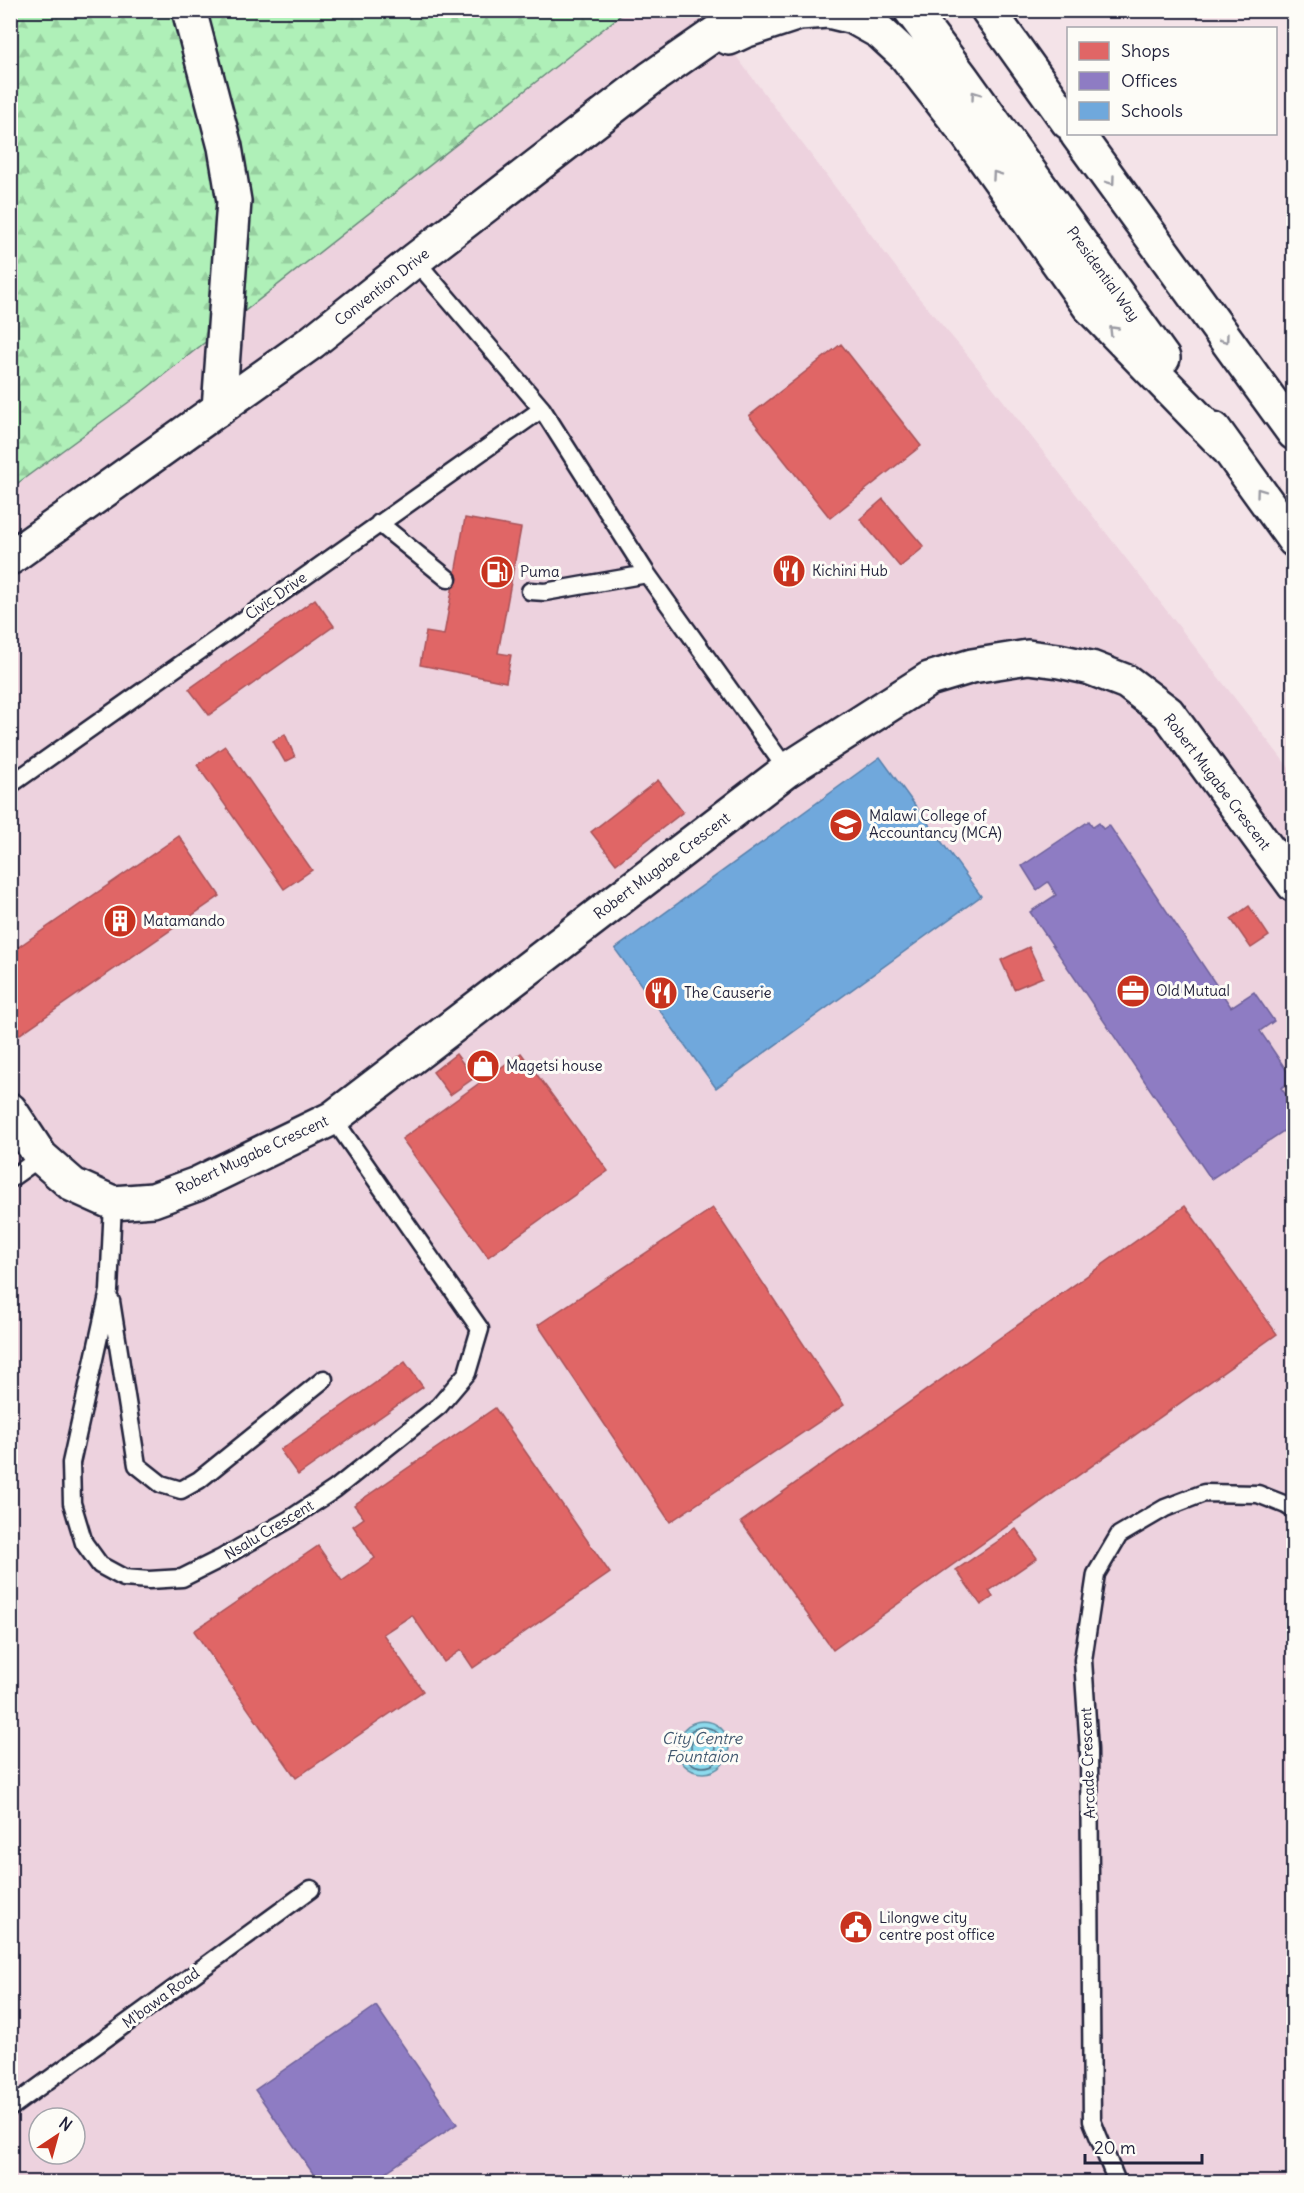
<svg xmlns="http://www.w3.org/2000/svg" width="1304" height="2193" font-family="Delius,sans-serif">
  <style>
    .built { fill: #edd2de; fill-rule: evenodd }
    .forest { fill: url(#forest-firs); stroke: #68897a; stroke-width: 1.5 }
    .water { fill: url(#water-rules); stroke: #6290a6; stroke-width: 1.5 }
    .shops { fill: #e06666; stroke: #a75259; stroke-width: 1.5 }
    .offices { fill: #8e7cc3; stroke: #6e619a; stroke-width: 1.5 }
    .schools { fill: #6fa8dc; stroke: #5880ac; stroke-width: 1.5 }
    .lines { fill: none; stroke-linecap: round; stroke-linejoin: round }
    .shore { stroke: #4d6c82; stroke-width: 1.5 }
    .lane-casing { stroke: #22223b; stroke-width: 21 }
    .street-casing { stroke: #22223b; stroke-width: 38 }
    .secondary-casing { stroke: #22223b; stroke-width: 38 }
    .lane { stroke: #fdfcf7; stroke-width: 16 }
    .street { stroke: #fdfcf7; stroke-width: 33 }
    .secondary { stroke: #fdfcf7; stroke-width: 33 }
    .oneway { stroke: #9a9aa2 }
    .labels { text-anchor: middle; stroke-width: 6; stroke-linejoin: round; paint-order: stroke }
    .street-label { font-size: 15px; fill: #22223b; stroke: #fdfcf7 }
    .poi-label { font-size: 15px; fill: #22223b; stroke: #fdfcf7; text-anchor: start }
    .water-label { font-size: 16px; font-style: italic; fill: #425970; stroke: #fdfcf7 }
  </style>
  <defs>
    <pattern id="forest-firs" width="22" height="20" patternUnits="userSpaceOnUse" patternTransform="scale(1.5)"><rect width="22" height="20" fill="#aff0b8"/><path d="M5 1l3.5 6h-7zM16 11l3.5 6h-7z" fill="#96ce9f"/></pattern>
    <pattern id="water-rules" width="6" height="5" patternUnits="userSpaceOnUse" patternTransform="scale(1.5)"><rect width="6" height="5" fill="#8ddaed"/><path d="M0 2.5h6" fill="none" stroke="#79bbcc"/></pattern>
  </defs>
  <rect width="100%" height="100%" fill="#f4e3e8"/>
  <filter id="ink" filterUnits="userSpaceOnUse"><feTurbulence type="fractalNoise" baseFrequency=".0167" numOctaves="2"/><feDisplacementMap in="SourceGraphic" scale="12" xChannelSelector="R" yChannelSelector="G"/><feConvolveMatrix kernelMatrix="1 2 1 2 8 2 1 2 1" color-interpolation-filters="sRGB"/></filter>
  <g filter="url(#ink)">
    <path class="built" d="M 11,11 L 702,11 L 919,298 L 970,358 L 1293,773 L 1293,2182 L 11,2182 ZM 39,2118 L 75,2118 L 75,2154 L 39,2154 Z"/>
    <path class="forest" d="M 11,11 L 626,11 L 133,399 L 11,488 Z"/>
    <path class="water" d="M677 1747a26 26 0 1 1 52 0a26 26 0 1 1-52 0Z"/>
    <path class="shops" d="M 841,344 L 921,446 L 830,518 L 749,416 Z
      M 883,499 L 924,547 L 900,567 L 860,519 Z
      M 465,518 L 521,528 L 498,653 L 511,655 L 506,682 L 420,665 L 426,632 L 444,635 Z
      M 315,599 L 334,626 L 209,715 L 189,689 Z
      M 285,734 L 295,757 L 285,762 L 273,741 Z
      M 225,746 L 312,870 L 284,889 L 197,765 Z
      M 658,780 L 683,812 L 616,864 L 591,832 Z
      M 179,836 L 220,896 L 10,1041 L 10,945 L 14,950 Z
      M 1249,906 L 1269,936 L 1251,948 L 1231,919 Z
      M 1029,947 L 1043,977 L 1014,989 L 1001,960 Z
      M 521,1053 L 608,1171 L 488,1257 L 402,1139 Z
      M 456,1054 L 474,1078 L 450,1095 L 433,1072 Z
      M 1185,1206 L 1277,1334 L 833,1650 L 741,1522 Z
      M 713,1208 L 844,1405 L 670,1522 L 538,1325 Z
      M 405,1362 L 423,1387 L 298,1475 L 280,1450 Z
      M 495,1408 L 610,1573 L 473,1668 L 461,1650 L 444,1662 L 412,1615 L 383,1634 L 423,1691 L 296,1778 L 194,1631 L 318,1546 L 342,1581 L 375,1558 L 353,1526 L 364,1518 L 354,1505 Z
      M 1016,1529 L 1037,1558 L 989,1591 L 993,1597 L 981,1605 L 956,1570 Z"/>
    <path class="offices" d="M 1089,821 L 1093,827 L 1099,823 L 1103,829 L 1109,825 L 1231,1007 L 1254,992 L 1274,1021 L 1260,1031 L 1293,1080 L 1281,1088 L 1294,1106 L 1294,1124 L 1211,1179 L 1030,912 L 1056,895 L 1048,882 L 1037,890 L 1022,866 Z
      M 376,2006 L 457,2124 L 371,2182 L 319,2182 L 255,2090 Z"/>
    <path class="schools" d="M 880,757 L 981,896 L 716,1088 L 615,949 Z"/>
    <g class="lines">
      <path class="shore" d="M683 1747a20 20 0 1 1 40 0a20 20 0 1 1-40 0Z
        M691 1747a12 12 0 1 1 24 0a12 12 0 1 1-24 0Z"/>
      <defs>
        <path id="lane" d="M 415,260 L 542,409 L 647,574 L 787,770
          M 379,523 L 448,579
          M 530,591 L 545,592 L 647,574
          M 10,785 L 542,409
          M 10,1179 L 41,1157
          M 113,1203 L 109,1291 L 71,1463 L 72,1503 L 84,1543 L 100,1565 L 124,1578 L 149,1580 L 182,1578 L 220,1559 L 290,1519 L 335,1489 L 439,1406 L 467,1373 L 480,1329 L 333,1118
          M 111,1301 L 137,1465 L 161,1484 L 181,1490 L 199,1480 L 324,1379
          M 10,2108 L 311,1889
          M 1117,2182 L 1092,2121 L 1089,1750 L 1083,1660 L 1096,1574 L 1119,1535 L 1165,1508 L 1204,1493 L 1258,1494 L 1286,1505 L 1294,1510"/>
        <path id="street" d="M 189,10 L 225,147 L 234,201 L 219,409
          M 10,1110 L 41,1157 L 73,1185 L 113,1203 L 153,1200 L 197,1184 L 333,1118 L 787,770 L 929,679 L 972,666 L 1028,657 L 1059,661 L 1091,668 L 1127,682 L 1168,713 L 1294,885"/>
        <path id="secondary" d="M 911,10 L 962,78 L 1163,358
          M 988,10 L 1068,122
          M 729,38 L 744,31 L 799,13 L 828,11 L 853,17 L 880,32 L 906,56 L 967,134 L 1089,306 L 1227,448
          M 1077,134 L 1294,433
          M 1214,429 L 1294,540
          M 10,558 L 312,342 L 415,260 L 651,78 L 749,10"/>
      </defs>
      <use href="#lane" class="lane-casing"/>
      <use href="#street" class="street-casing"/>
      <use href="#secondary" class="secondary-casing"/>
      <use href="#lane" class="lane"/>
      <use href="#street" class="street"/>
      <use href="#secondary" class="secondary"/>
    </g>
    <defs><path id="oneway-chevron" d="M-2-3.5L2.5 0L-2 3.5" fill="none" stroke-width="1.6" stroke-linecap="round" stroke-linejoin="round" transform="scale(1.5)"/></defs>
    <g class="oneway">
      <use href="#oneway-chevron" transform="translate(975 95) rotate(-126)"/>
      <use href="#oneway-chevron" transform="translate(996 175) rotate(-125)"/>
      <use href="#oneway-chevron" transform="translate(1111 181) rotate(54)"/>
      <use href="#oneway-chevron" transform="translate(1113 330) rotate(-134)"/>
      <use href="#oneway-chevron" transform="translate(1225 339) rotate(54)"/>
      <use href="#oneway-chevron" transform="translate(1260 492) rotate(-126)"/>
    </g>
  </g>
  <defs>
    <symbol id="restaurant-disc" viewBox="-11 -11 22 22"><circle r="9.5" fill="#c8321e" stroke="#fdfcf7"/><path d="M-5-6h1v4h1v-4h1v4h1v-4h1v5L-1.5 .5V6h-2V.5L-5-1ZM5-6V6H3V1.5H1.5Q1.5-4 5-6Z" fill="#fff"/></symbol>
    <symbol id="fuel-disc" viewBox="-11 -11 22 22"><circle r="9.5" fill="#c8321e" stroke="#fdfcf7"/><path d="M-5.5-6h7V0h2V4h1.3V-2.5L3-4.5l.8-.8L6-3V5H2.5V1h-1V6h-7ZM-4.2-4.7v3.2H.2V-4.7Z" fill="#fff"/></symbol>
    <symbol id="university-disc" viewBox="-11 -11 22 22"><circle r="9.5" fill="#c8321e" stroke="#fdfcf7"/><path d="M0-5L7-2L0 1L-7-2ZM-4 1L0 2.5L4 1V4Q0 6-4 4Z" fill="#fff"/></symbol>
    <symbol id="building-disc" viewBox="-11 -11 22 22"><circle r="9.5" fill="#c8321e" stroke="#fdfcf7"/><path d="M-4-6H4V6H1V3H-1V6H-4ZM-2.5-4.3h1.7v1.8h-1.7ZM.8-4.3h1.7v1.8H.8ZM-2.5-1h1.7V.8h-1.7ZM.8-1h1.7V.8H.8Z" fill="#fff"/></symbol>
    <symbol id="office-disc" viewBox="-11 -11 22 22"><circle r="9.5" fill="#c8321e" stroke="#fdfcf7"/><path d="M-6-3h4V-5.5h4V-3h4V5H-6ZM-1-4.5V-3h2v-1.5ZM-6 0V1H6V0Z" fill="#fff"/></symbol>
    <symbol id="shop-disc" viewBox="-11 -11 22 22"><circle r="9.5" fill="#c8321e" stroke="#fdfcf7"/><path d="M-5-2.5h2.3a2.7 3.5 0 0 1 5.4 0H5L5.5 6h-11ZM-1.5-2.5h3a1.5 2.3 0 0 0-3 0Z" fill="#fff"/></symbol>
    <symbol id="civic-disc" viewBox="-11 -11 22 22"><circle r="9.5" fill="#c8321e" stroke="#fdfcf7"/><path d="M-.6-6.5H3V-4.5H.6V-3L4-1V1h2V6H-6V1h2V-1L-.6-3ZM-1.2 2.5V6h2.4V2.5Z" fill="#fff"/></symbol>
  </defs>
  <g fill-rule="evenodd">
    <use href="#restaurant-disc" x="770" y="552" width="38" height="38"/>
    <use href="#fuel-disc" x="478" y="553" width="38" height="38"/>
    <use href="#university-disc" x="827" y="806" width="38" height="38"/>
    <use href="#building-disc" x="101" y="902" width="38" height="38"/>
    <use href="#office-disc" x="1114" y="972" width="38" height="38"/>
    <use href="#restaurant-disc" x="642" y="974" width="38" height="38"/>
    <use href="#shop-disc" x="464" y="1047" width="38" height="38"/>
    <use href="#civic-disc" x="837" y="1908" width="38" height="38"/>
  </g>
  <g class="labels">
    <g class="street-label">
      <text transform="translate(1103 274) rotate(54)" y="5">Presidential Way</text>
      <text transform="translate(382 287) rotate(-38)" y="5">Convention Drive</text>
      <text transform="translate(276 596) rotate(-35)" y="5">Civic Drive</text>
      <text transform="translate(1217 782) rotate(53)" y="5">Robert Mugabe Crescent</text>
      <text transform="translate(662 866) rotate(-37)" y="5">Robert Mugabe Crescent</text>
      <text transform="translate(252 1155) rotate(-25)" y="5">Robert Mugabe Crescent</text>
      <text transform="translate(269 1530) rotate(-31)" y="5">Nsalu Crescent</text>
      <text transform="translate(1088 1763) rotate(-92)" y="5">Arcade Crescent</text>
      <text transform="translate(161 1998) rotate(-36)" y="5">M'bawa Road</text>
    </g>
    <g class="poi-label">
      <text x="812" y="576">Kichini Hub</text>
      <text x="520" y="577">Puma</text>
      <text x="869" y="821">Malawi College of<tspan x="869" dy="17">Accountancy (MCA)</tspan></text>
      <text x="143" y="926">Matamando</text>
      <text x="1156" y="996">Old Mutual</text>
      <text x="684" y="998">The Causerie</text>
      <text x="506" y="1071">Magetsi house</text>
      <text x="879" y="1923">Lilongwe city<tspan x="879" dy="17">centre post office</tspan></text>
    </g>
    <g class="water-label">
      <text x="702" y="1744">City Centre<tspan x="702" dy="18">Fountaion</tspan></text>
    </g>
  </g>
  <rect width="1304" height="2193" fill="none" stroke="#fdfcf7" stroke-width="36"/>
  <rect x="18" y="18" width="1268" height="2157" fill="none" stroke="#22223b" stroke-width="2" filter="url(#ink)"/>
  <rect x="1067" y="27" width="210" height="108" fill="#fdfcf7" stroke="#a5a5ac" stroke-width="1.5"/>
  <rect x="1079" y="42" width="30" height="18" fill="#e06666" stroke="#a5a5ac" stroke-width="1.5"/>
  <text x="1121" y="57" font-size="18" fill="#22223b">Shops</text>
  <rect x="1079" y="72" width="30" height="18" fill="#8e7cc3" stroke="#a5a5ac" stroke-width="1.5"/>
  <text x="1121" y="87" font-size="18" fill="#22223b">Offices</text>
  <rect x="1079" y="102" width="30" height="18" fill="#6fa8dc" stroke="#a5a5ac" stroke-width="1.5"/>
  <text x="1121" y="117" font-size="18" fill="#22223b">Schools</text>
  <g transform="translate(57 2136) rotate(36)"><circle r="28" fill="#fdfcf7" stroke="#a5a5ac" stroke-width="1.5"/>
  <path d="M0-4.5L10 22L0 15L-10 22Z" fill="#c8321e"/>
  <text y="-9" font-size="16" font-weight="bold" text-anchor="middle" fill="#22223b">N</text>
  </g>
  <path d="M1085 2154v9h117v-9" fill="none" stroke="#22223b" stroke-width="3"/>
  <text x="1094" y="2154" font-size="18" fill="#22223b" stroke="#fdfcf7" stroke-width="4.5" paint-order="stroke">20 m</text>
</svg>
